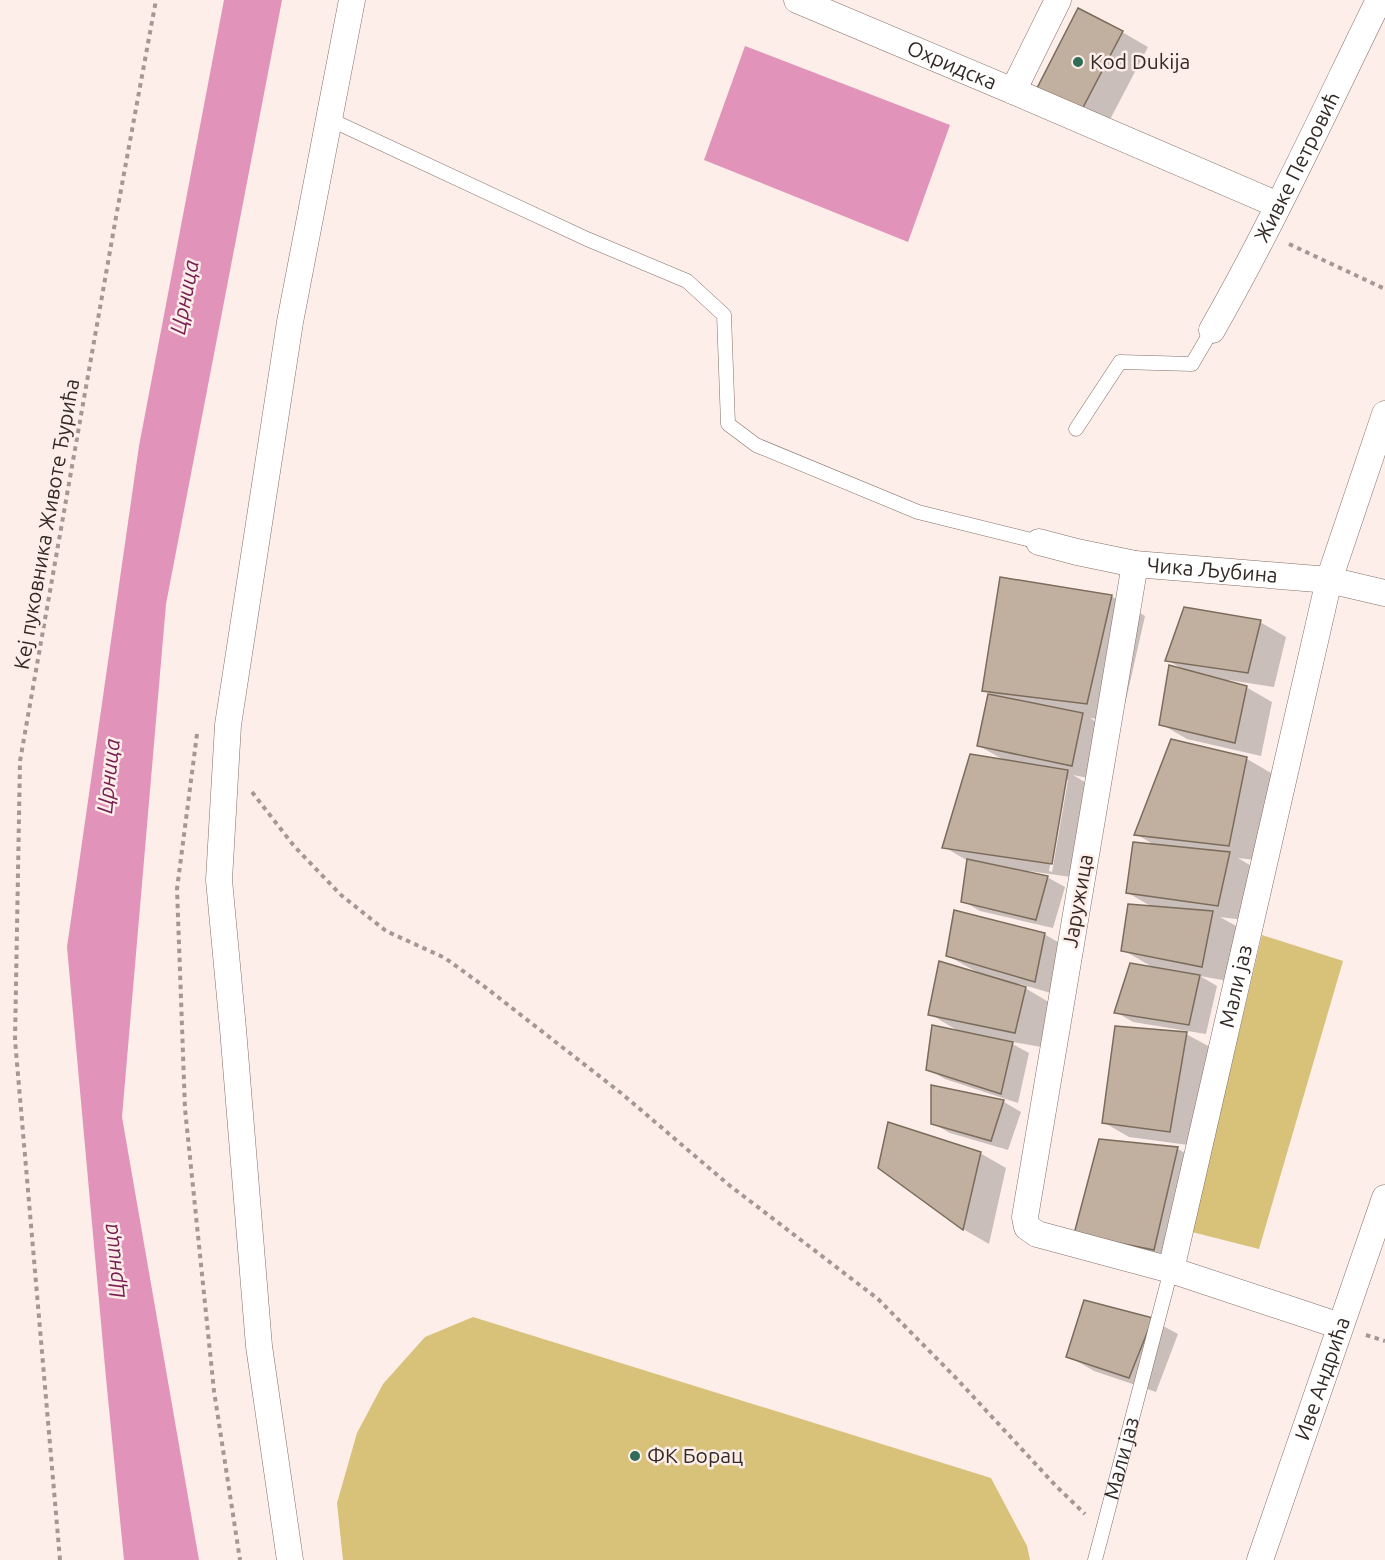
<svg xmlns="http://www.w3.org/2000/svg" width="1385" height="1560" font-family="Ubuntu,sans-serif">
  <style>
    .green { fill: #d8c179 }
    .water { fill: #e293b9 }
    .shadow { fill: #0003; fill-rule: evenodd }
    .building { fill: #c1b0a0; stroke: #7a6b5b; stroke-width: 1.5 }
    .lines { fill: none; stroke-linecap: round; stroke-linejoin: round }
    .lane-casing { stroke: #846e66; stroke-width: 15 }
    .street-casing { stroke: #846e66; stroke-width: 27 }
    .path { stroke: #a49894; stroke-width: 4; stroke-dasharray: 4.5 4.5; stroke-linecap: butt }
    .lane { stroke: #fff; stroke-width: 14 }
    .street { stroke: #fff; stroke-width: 26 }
    .poi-dot { fill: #2f6d59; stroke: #fdeee9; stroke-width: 2 }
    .labels { text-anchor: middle; stroke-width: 5; stroke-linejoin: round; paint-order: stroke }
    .poi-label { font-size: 21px; fill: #332a26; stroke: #fdeee9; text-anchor: start }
    .street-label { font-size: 21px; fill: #332a26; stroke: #fdeee9 }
    .water-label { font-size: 22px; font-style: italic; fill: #791e52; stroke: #fdeee9 }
  </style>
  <rect width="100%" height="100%" fill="#fdeee9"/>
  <path class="green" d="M 1262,935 L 1343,961 L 1259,1249 L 1192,1232 Z
    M 473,1317 L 991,1478 L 1027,1546 L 1030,1560 L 343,1560 L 337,1503 L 357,1433 L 383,1384 L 425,1337 Z"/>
  <path class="water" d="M 224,0 L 282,0 L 166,604 L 122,1117 L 199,1560 L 124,1560 L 106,1378 L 67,947 L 139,446 Z
    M 745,46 L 950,125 L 908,242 L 704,160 Z"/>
  <path class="shadow" d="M 1122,32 L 1148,47 L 1104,131 L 1035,93 Z
    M 1111,596 L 1145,616 L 1121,722 L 1090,718 L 1108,729 L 1098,780 L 1073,775 L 1093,787 L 1078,878 L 1029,871 L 1028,873 L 1047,877 L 1065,887 L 1053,928 L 980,911 L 963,901 L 968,861 L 944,847 L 1006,761 L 979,746 L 990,693 L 984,690 ZM 1065,780 L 1068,780 L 1052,872 L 1049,871 Z
    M 1260,622 L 1286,637 L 1274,687 L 1229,680 L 1228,682 L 1246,687 L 1272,702 L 1261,756 L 1187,739 L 1161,724 L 1181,668 L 1167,660 Z
    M 1247,759 L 1273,774 L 1255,860 L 1238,858 L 1255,868 L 1244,920 L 1220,917 L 1238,927 L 1228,981 L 1200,976 L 1217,986 L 1206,1034 L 1133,1022 L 1116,1012 L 1154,968 L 1123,950 L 1154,908 L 1128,893 L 1156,846 L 1136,834 Z
    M 1044,934 L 1070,949 L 1061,996 L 1020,984 L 1020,985 L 1052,1004 L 1041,1047 L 1007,1041 L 1029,1053 L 1018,1103 L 945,1079 L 928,1069 L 960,1032 L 930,1014 L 977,972 L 948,956 Z
    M 1186,1034 L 1212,1048 L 1196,1146 L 1129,1137 L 1103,1122 Z
    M 933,1087 L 1004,1102 L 1021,1112 L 1008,1150 L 950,1133 L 932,1123 Z
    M 1100,1141 L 1178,1149 L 1204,1164 L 1180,1264 L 1102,1248 Z
    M 980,1153 L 1006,1168 L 989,1244 L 963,1229 L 880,1168 Z
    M 1152,1320 L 1178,1334 L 1156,1392 L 1094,1371 L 1068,1356 Z"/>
  <path class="building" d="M 1078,8 L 1123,31 L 1078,117 L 1034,94 Z
    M 1000,577 L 1112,595 L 1087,704 L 982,691 Z
    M 1184,607 L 1261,620 L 1248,673 L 1165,661 Z
    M 1169,665 L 1247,686 L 1235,743 L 1159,725 Z
    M 988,694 L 1083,713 L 1072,766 L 977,746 Z
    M 1171,739 L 1247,757 L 1229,846 L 1134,835 Z
    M 970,754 L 1068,770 L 1052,864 L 942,848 Z
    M 1133,842 L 1230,852 L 1218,906 L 1126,893 Z
    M 967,859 L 1048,876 L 1036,920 L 961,902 Z
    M 1128,904 L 1213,911 L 1202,967 L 1121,951 Z
    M 954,910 L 1045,933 L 1035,982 L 946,956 Z
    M 939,961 L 1026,987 L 1015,1033 L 928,1015 Z
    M 1130,963 L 1200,975 L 1189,1025 L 1114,1013 Z
    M 932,1025 L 1013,1042 L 1001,1094 L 926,1070 Z
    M 1115,1026 L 1187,1032 L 1170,1132 L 1102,1123 Z
    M 931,1085 L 1004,1100 L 991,1141 L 931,1124 Z
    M 888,1122 L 981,1152 L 963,1230 L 878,1168 Z
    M 1099,1139 L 1178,1147 L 1154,1250 L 1074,1234 Z
    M 1084,1300 L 1153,1318 L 1129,1378 L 1066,1357 Z"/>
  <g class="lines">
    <defs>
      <g id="lane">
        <path d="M 329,119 L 587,239 L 687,281 L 724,315 L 728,424 L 756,445 L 918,512 L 1039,542"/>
        <path d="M 1076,429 L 1120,362 L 1192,364 L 1212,330"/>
        <path id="s1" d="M 1095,1560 L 1171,1270"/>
      </g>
      <g id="street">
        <path id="s2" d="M 797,0 L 1013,91 L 1278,205"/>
        <path d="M 1013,91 L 1058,0"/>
        <path id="s3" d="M 1212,330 C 1273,223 1325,110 1379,0"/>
        <path id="s4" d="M 1039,542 L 1077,552 L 1135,564 L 1329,580 L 1385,593"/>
        <path d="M 1135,564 L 1025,1217 L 1027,1227 L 1037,1234 L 1171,1270 L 1340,1326"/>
        <path id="s5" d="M 1171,1270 L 1329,580 L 1385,414"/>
        <path d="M 290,1560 L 259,1346 L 233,1029 L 219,880 L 228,725 L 290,322 L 352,0"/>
        <path id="s6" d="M 1260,1560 L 1385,1198"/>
      </g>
    </defs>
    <use href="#lane" class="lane-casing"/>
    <use href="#street" class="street-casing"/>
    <path class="path" d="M 1289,244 L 1385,289
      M 197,734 L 177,889 L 185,1109 L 214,1391 L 240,1560
      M 252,792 L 294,846 L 341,895 L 386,931 L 445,958 L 485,987 L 621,1093 L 729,1185 L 878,1299 L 956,1378 L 1055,1485 L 1085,1514
      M 1366,1335 L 1385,1341
      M 60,1560 L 15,1040 L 20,761 L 116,217 L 156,0"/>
    <use href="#lane" class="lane"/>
    <use href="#street" class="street"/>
  </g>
  <g class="poi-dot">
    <circle cx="1078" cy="62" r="6"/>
    <circle cx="635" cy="1456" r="6"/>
  </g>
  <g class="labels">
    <g class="poi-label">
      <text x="1090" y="69">Kod Dukija</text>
      <text x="647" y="1463">ФК Борац</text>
    </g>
    <g class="street-label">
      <text dy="7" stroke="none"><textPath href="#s2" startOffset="168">Охридска</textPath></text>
      <text dy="7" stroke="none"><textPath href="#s3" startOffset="184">Живке Петровић</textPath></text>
      <text transform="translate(47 524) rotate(-80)" y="7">Кеј пуковника Животе Ђурића</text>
      <text dy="7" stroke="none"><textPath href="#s4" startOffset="176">Чика Љубина</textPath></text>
      <text transform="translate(1078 901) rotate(-80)" y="7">Јаружица</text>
      <text dy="7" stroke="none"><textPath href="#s5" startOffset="291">Мали јаз</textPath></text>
      <text dy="7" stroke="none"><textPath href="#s6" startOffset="192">Иве Андрића</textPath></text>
      <text dy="7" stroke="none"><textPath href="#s1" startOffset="105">Мали јаз</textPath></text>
    </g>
    <g class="water-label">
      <text transform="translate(184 297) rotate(-79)" y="8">Црница</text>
      <text transform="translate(108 776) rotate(-84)" y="8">Црница</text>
      <text transform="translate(113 1261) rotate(-96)" y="8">Црница</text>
    </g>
  </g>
</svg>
